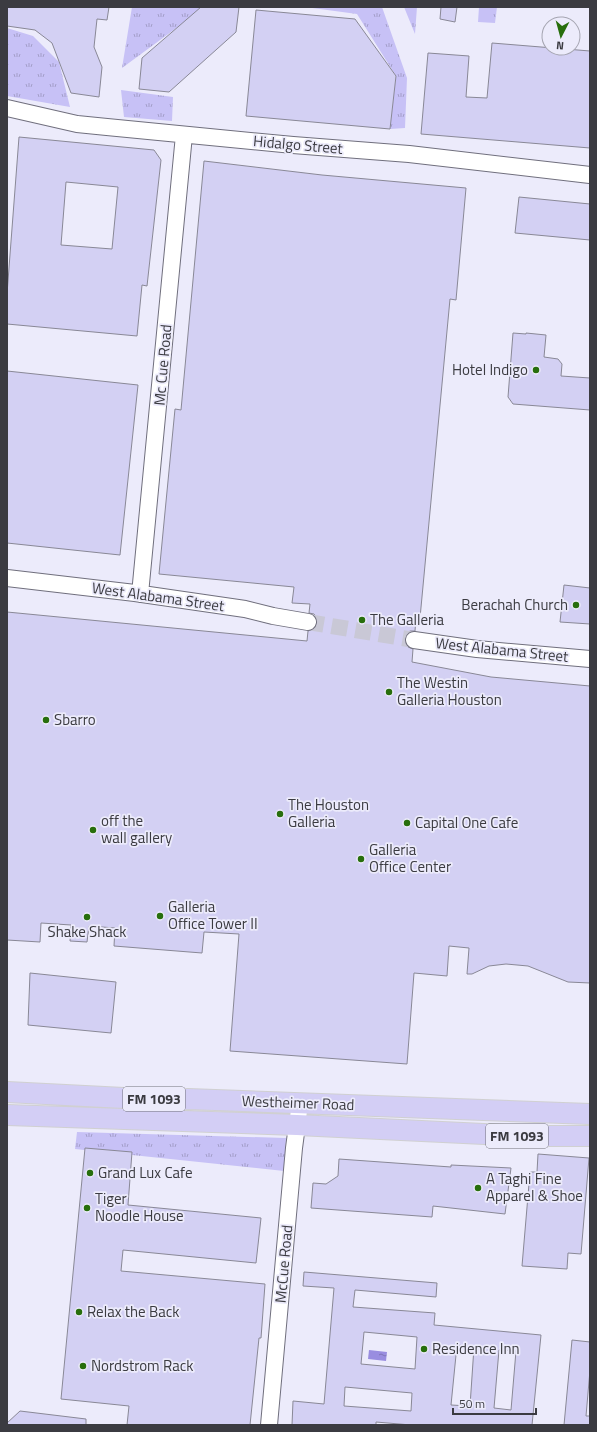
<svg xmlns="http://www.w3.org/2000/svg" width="597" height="1432" font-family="'Titillium Web',sans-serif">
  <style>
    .grass { fill: url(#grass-tufts) }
    .water { fill: url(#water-ripples) }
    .building { fill: #d3d0f3; stroke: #898896; fill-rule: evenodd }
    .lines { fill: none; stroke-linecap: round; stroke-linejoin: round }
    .tertiary-tunnel { stroke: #c9c8d6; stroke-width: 16; stroke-dasharray: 16 8; stroke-linecap: butt }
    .tertiary-casing { stroke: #706f7d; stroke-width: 18 }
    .primary-casing { stroke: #d0d0d1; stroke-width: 22 }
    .tertiary { stroke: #fff; stroke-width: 16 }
    .primary { stroke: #d3cef5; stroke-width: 20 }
    .poi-dot { fill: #276e0c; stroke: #ecebfb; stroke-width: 1.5 }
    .labels { text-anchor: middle; stroke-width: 3.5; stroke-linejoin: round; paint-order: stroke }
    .shield { fill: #ecebfb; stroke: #707079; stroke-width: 1 }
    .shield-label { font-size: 14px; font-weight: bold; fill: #3b3b41 }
    .street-label { font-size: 15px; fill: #3b3b41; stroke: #ecebfb }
    .poi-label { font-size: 15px; fill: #3b3b41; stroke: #ecebfb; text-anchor: start }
  </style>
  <defs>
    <pattern id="grass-tufts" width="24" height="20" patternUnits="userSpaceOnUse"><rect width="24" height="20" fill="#c7c1f6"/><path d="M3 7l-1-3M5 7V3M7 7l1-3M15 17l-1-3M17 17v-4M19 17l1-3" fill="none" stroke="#a39ec9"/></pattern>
    <pattern id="water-ripples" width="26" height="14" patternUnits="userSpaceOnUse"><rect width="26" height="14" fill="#998de0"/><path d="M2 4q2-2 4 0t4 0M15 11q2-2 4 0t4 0" fill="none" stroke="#7e74b7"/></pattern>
  </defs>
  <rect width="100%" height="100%" fill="#ecebfb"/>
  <path class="grass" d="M 132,7 L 205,7 L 122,68 Z
    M 305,7 L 382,7 L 407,78 L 405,128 L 390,129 L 396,76 L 357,14 Z
    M 404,7 L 417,7 L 415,34 Z
    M 479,7 L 497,7 L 495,23 L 478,22 Z
    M 7,28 L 33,36 L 59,62 L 70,107 L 7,96 Z
    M 121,90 L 173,97 L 172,121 L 124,117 Z
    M 77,1132 L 286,1138 L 284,1171 L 75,1149 Z"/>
  <path class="water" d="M 369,1350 L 387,1352 L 386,1361 L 368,1359 Z"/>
  <path class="building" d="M 7,7 L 109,7 L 107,20 L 97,19 L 94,47 L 102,67 L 99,97 L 71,93 L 52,43 L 35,30 L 7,26 Z
    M 201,7 L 239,7 L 236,32 L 169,92 L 139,89 L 142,58 Z
    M 441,7 L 457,7 L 455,22 L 440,19 Z
    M 256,10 L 355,19 L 396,76 L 390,129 L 246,116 Z
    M 492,43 L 590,51 L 590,148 L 421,134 L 428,53 L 469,56 L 466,97 L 487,98 Z
    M 19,137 L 154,150 L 161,160 L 147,286 L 142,285 L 137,336 L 7,324 L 7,294 ZM 66,182 L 118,187 L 112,249 L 61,245 Z
    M 204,161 L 322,175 L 466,188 L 456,300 L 450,299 L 420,618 L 416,618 L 415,631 L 410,631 L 406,634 L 405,639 L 405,643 L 408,647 L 413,649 L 412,662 L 491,677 L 590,686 L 590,983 L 568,982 L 528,966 L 506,964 L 489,966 L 472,974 L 467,974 L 469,948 L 449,946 L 447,976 L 414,973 L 407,1064 L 230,1051 L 239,934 L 204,932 L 202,953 L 114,946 L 115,928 L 89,926 L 87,942 L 70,941 L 71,925 L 41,923 L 40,942 L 7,940 L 7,612 L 307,641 L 308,631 L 315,628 L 317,624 L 317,618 L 314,614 L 309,613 L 310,604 L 292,603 L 294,587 L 159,574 L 175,409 L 181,410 Z
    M 519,197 L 590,204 L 590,240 L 515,233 Z
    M 513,333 L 526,334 L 526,333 L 546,335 L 544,357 L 558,359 L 562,364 L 561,376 L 590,378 L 590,410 L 513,404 L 508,397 Z
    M 7,371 L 138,385 L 120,555 L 7,543 Z
    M 564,585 L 590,588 L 590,624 L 560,622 Z
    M 30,973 L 116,982 L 111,1033 L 28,1025 Z
    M 85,1148 L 132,1152 L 128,1205 L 261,1218 L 256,1263 L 123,1250 L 121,1271 L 265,1284 L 261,1338 L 259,1338 L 250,1425 L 127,1425 L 129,1406 L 61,1399 Z
    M 538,1154 L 589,1158 L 581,1254 L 568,1253 L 567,1269 L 522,1266 L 530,1172 L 537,1172 Z
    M 339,1159 L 451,1167 L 451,1165 L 511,1168 L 505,1214 L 433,1206 L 432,1217 L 311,1208 L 313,1183 L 326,1184 L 338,1176 Z
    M 304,1272 L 437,1283 L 436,1297 L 355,1290 L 353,1307 L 435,1313 L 434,1325 L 541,1335 L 532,1425 L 411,1425 L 376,1422 L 376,1425 L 292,1425 L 293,1401 L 324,1404 L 334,1288 L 303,1286 ZM 364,1332 L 417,1337 L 415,1369 L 361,1364 ZM 457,1345 L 474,1347 L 470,1406 L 451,1405 ZM 499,1350 L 516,1351 L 511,1410 L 494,1408 ZM 345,1387 L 412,1393 L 411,1411 L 344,1406 Z
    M 572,1340 L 590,1342 L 590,1370 L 586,1416 L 590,1416 L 590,1425 L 564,1425 Z
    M 20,1411 L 86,1419 L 86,1425 L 7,1425 L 7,1423 Z"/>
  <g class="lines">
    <path class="tertiary-tunnel" d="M 308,622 L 414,640"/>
    <defs>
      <path id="tertiary" d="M 7,108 L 77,124 L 107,127 L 293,145 L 409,154 L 590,175
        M 7,578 L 135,593 L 245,609 L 273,616 L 308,622
        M 140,594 L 184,135
        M 414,640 L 477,649 L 590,659
        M 269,1425 L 294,1148 L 300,1103"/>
      <path id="primary" d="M 7,1092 L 163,1100 L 188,1099 L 590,1114
        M 7,1115 L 297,1125 L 525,1136 L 590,1136"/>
    </defs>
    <use href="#tertiary" class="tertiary-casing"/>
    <use href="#primary" class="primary-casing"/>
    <use href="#tertiary" class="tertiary"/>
    <use href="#primary" class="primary"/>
  </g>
  <g class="poi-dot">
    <circle cx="536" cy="370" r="4"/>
    <circle cx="576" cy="605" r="4"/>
    <circle cx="362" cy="620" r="4"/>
    <circle cx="389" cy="692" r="4"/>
    <circle cx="46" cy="720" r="4"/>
    <circle cx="280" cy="814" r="4"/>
    <circle cx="407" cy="823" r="4"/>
    <circle cx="93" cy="830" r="4"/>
    <circle cx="361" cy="859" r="4"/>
    <circle cx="160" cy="916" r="4"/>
    <circle cx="87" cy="917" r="4"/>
    <circle cx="90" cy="1173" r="4"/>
    <circle cx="478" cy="1188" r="4"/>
    <circle cx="87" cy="1208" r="4"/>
    <circle cx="79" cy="1312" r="4"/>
    <circle cx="424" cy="1349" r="4"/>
    <circle cx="83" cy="1366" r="4"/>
  </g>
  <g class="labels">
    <g class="shield">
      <rect x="123" y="1087" width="62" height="24" rx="3"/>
      <rect x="486" y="1124" width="62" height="24" rx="3"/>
    </g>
    <g class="shield-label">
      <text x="154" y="1104">FM 1093</text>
      <text x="517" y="1141">FM 1093</text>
    </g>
    <g class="street-label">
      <text transform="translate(298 145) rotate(5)" y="5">Hidalgo Street</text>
      <text transform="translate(163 365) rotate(-85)" y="5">Mc Cue Road</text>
      <text transform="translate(158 597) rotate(8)" y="5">West Alabama Street</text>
      <text transform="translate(502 650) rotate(6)" y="5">West Alabama Street</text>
      <text transform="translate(298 1103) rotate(2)" y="5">Westheimer Road</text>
      <text transform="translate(284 1264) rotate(-85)" y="5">McCue Road</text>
    </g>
    <g class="poi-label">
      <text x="528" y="375" text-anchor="end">Hotel Indigo</text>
      <text x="568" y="610" text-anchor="end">Berachah Church</text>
      <text x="370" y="625">The Galleria</text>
      <text x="397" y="688">The Westin<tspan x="397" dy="17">Galleria Houston</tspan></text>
      <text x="54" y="725">Sbarro</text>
      <text x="288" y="810">The Houston<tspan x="288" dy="17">Galleria</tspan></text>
      <text x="101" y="826">off the<tspan x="101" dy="17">wall gallery</tspan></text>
      <text x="415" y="828">Capital One Cafe</text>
      <text x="369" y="855">Galleria<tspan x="369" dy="17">Office Center</tspan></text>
      <text x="168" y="912">Galleria<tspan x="168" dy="17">Office Tower II</tspan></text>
      <text x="87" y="937" text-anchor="middle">Shake Shack</text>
      <text x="98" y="1178">Grand Lux Cafe</text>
      <text x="486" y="1184">A Taghi Fine<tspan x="486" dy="17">Apparel &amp; Shoe</tspan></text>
      <text x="95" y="1204">Tiger<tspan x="95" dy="17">Noodle House</tspan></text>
      <text x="87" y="1317">Relax the Back</text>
      <text x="432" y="1354">Residence Inn</text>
      <text x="91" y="1371">Nordstrom Rack</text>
    </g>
  </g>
  <rect width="597" height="1432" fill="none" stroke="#3b3b41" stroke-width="16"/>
  <g transform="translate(561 36) rotate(186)"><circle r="19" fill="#ecebfb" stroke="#a5a5b1"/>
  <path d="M0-3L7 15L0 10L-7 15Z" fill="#276e0c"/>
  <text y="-6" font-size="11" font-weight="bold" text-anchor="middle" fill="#3b3b41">N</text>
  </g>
  <path d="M453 1408v6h83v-6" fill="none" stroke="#3b3b41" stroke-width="2"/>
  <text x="459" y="1408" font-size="12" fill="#3b3b41" stroke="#ecebfb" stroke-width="3" paint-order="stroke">50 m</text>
</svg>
